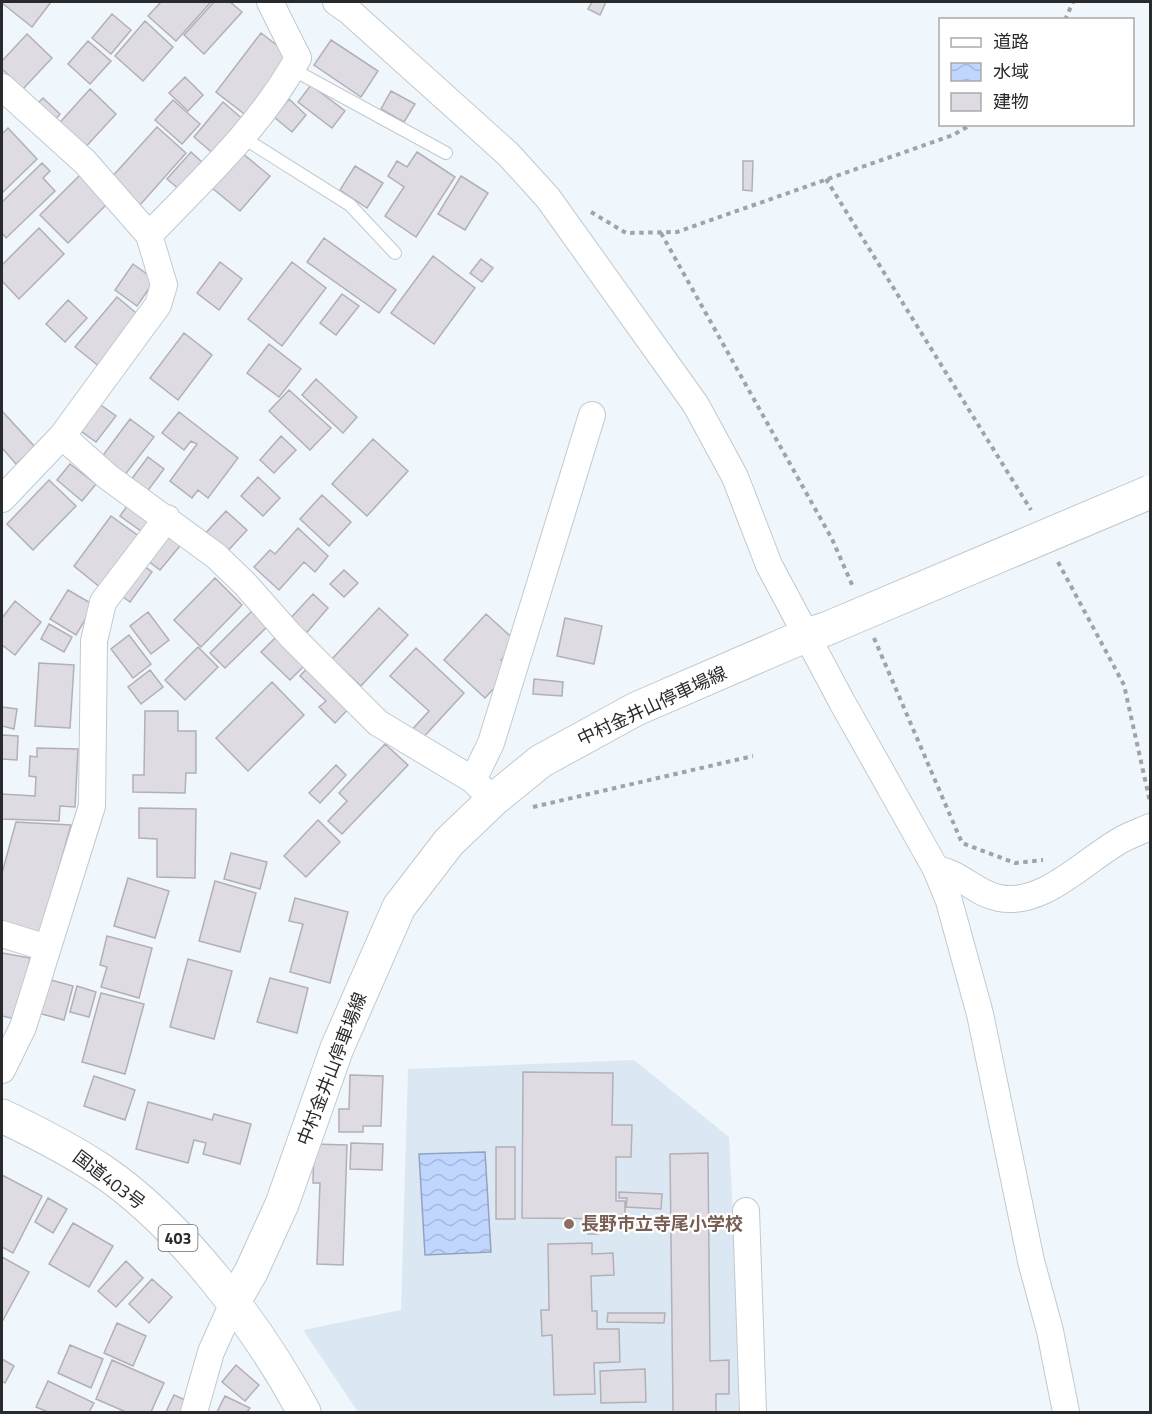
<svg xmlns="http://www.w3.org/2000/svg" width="1152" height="1414" font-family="'Titillium Web','Noto Sans JP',sans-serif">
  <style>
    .built { fill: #dbe8f3 }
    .water { fill: url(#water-waves); stroke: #93a2c0; stroke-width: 1.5 }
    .building { fill: #dfdbe2; stroke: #b3afb6; stroke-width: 1.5 }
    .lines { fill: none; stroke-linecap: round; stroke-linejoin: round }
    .service-casing { stroke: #c2c9ce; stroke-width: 14 }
    .minor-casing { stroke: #c2c9ce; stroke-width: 28 }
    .secondary-casing { stroke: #c2c9ce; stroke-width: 35 }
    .trunk-casing { stroke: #c2c9ce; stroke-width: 35 }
    .path { stroke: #9fa4a8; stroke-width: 4; stroke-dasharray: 4.5 4.5; stroke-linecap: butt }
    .service { stroke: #fff; stroke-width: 12 }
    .minor { stroke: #fff; stroke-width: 26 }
    .secondary { stroke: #fff; stroke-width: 33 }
    .trunk { stroke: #fff; stroke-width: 33 }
    .secondary-bridge-casing { stroke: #c2c9ce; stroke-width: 35; stroke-linecap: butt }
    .secondary-bridge { stroke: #fff; stroke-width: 33 }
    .education-dot { fill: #8d6e63; stroke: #fff; stroke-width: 2 }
    .labels { text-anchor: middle; stroke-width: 4.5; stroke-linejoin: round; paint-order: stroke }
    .shield { fill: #fff; stroke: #686a6b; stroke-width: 1.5 }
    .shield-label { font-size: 16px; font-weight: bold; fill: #282a2c }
    .street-label { font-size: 18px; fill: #282a2c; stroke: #fff }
    .education-label { font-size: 18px; font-weight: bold; fill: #785e54; stroke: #fff; text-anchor: start }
  </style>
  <defs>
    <pattern id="water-waves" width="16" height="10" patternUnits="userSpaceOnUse" patternTransform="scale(1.5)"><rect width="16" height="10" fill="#c1d6ff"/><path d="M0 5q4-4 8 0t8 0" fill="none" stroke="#a6b8db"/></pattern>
  </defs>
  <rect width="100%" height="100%" fill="#eff6fc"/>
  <path class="built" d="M 634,1060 L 729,1137 L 743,1412 L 358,1412 L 303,1330 L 401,1310 L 408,1069 Z"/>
  <path class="water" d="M 485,1152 L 491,1252 L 425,1255 L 419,1154 Z"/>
  <path class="building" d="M 2,2 L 51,2 L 32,27 L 2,3 Z
    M 161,2 L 211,2 L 176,41 L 148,16 Z
    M 214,2 L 230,2 L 242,12 L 204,54 L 184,35 Z
    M 592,2 L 606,2 L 600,15 L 588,9 Z
    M 112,14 L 131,30 L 111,54 L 92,38 Z
    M 145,21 L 173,47 L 143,81 L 115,56 Z
    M 261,33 L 292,57 L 247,116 L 216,92 Z
    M 27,34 L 52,58 L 23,89 L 2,69 L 2,61 Z
    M 331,40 L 378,71 L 361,97 L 314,65 Z
    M 88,41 L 111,61 L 90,84 L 68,64 Z
    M 185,77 L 203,95 L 188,111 L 169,93 Z
    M 311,85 L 345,111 L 332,128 L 298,102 Z
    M 90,89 L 116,114 L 80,153 L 54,129 Z
    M 391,91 L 415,104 L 404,122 L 381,109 Z
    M 43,98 L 60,114 L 53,122 L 35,106 Z
    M 289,99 L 306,115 L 292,132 L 274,117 Z
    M 173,100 L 200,124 L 182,144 L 155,120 Z
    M 223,102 L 245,121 L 216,156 L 194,137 Z
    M 157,127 L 186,153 L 140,205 L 111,178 Z
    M 8,128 L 37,159 L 2,193 L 2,134 Z
    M 191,152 L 203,163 L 180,190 L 167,179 Z
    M 417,152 L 455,177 L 416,237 L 385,216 L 404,187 L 388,176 L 397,161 L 407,167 Z
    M 242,153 L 270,176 L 240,211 L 212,188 Z
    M 743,161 L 753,161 L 752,191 L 743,190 Z
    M 42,163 L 50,171 L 43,178 L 55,191 L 6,238 L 2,233 L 2,202 Z
    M 355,166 L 383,183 L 367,208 L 340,190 Z
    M 85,170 L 113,198 L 68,243 L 40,215 Z
    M 461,176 L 488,193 L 465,230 L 438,214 Z
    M 39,228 L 64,254 L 19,299 L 2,281 L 2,265 Z
    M 324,238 L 396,290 L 379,313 L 307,262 Z
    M 433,256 L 475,288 L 434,344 L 391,313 Z
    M 481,259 L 493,268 L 482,282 L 470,273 Z
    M 220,262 L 242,279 L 219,310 L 197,293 Z
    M 292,262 L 326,288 L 282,346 L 248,319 Z
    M 133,264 L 155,280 L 137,306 L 115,290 Z
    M 342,294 L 359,306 L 336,335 L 320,323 Z
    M 117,297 L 141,317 L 100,367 L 75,347 Z
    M 68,300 L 87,318 L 65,342 L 46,324 Z
    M 184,333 L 212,355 L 178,400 L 150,378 Z
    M 269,344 L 301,369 L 279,397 L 247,373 Z
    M 316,379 L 357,417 L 343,433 L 302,395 Z
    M 289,390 L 331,428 L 310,450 L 269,411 Z
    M 98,403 L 116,416 L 96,442 L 78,429 Z
    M 2,411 L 35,447 L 16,464 L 2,448 Z
    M 179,412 L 238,458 L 208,498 L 198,490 L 192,498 L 170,481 L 197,444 L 191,441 L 184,450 L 162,433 Z
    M 130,419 L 154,437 L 121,480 L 98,462 Z
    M 281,436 L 296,450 L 274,473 L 260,460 Z
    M 373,439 L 408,471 L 367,516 L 332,484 Z
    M 148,457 L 164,469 L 146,493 L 130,481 Z
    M 70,464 L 96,484 L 82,501 L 57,480 Z
    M 258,477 L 280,498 L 263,516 L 241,496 Z
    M 49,480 L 76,506 L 33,550 L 7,524 Z
    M 322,495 L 351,522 L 329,546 L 300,519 Z
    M 132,499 L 160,519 L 148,536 L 120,516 Z
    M 226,511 L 247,530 L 224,555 L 203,536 Z
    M 111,516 L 140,537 L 101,588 L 74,566 Z
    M 167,527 L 184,541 L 160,570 L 143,557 Z
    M 298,528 L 328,556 L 315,572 L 304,562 L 279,590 L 254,567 L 270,550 L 275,554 Z
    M 139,562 L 152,572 L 130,602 L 116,592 Z
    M 344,570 L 358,583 L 344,597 L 330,584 Z
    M 215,578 L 242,605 L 201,647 L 174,620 Z
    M 68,590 L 94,605 L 76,635 L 50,619 Z
    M 313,594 L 328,608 L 302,638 L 286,623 Z
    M 15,601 L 41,622 L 15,655 L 2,645 L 2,618 Z
    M 379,608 L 408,635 L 361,686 L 332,659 Z
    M 254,609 L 270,624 L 225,668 L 210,653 Z
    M 148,612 L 169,640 L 151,654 L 130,626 Z
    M 486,614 L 517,642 L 501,660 L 511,670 L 485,698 L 444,660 Z
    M 565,618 L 602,626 L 594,664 L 557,656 Z
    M 49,624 L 72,637 L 64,652 L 41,639 Z
    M 279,634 L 308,662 L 290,680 L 261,652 Z
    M 129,635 L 151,664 L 133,678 L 111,649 Z
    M 198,647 L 218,667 L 185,700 L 165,680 Z
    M 416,648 L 464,693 L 419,742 L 409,733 L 429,711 L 390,676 Z
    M 39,663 L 74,665 L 70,728 L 35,726 Z
    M 310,665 L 352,705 L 335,723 L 319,707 L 326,701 L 300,676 Z
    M 150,670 L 163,687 L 141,704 L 128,687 Z
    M 534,679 L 563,682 L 562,696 L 533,694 Z
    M 272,682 L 304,715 L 248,771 L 216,738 Z
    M 2,707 L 17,709 L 14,729 L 2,726 Z
    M 145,711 L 178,711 L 178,731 L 196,731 L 196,773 L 186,773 L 185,793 L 133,792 L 133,775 L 144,775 Z
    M 2,735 L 18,736 L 17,760 L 2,759 Z
    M 385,744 L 408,765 L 342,834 L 328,821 L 347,801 L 339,793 Z
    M 37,748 L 78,749 L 75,807 L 60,806 L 59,821 L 2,819 L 2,794 L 35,796 L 36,777 L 29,776 L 30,756 L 37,757 Z
    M 336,765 L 346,775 L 320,803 L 309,793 Z
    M 139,808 L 196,809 L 195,878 L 157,877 L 157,839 L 139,838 Z
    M 318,820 L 340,842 L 306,877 L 284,856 Z
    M 16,822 L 71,825 L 40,935 L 2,924 L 2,873 Z
    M 231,853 L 267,862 L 260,889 L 224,879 Z
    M 128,878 L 169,891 L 155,938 L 114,926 Z
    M 215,881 L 256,893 L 240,952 L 199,941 Z
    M 295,898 L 348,912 L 330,983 L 290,972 L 303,924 L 289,921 Z
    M 107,936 L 152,948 L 139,998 L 101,987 L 107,967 L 100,965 Z
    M 2,953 L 30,958 L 21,1009 L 15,1019 L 2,1016 Z
    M 188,959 L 232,971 L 214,1039 L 170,1027 Z
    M 270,978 L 308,988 L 297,1033 L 257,1022 Z
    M 47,979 L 73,986 L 64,1020 L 38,1013 Z
    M 77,986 L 96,992 L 89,1017 L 70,1012 Z
    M 101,993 L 144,1004 L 125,1074 L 82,1062 Z
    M 523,1072 L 613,1073 L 612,1125 L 632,1125 L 631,1157 L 616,1157 L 616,1201 L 625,1201 L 625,1219 L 522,1218 Z
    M 350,1075 L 383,1076 L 381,1126 L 363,1126 L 363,1132 L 339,1132 L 339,1109 L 349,1109 Z
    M 94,1076 L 135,1090 L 125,1120 L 84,1106 Z
    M 148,1102 L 212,1120 L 214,1114 L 251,1124 L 240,1164 L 203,1154 L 206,1143 L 194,1140 L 188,1163 L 136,1149 Z
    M 351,1143 L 383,1144 L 382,1170 L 350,1169 Z
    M 314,1144 L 347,1145 L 343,1265 L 317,1264 L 320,1183 L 313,1183 Z
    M 496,1147 L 515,1147 L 515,1219 L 496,1219 Z
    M 708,1153 L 710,1361 L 729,1360 L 729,1394 L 716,1394 L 716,1412 L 673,1412 L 670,1154 Z
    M 2,1175 L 42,1196 L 13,1253 L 2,1247 Z
    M 619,1192 L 662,1194 L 661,1209 L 626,1207 L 627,1198 L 619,1198 Z
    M 48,1198 L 67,1209 L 53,1233 L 35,1222 Z
    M 588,1222 L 599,1222 L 598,1234 L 588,1234 Z
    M 73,1223 L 113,1246 L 89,1287 L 49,1264 Z
    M 592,1243 L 592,1254 L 613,1253 L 614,1275 L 591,1276 L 592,1311 L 597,1311 L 597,1329 L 619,1329 L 620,1362 L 594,1363 L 595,1394 L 554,1395 L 552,1335 L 542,1336 L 541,1310 L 549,1310 L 548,1244 Z
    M 2,1257 L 29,1272 L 2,1322 Z
    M 126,1261 L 143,1278 L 116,1307 L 98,1291 Z
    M 152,1279 L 172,1297 L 149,1323 L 129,1304 Z
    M 608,1313 L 665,1313 L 664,1323 L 607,1322 Z
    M 117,1323 L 146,1336 L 133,1366 L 104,1353 Z
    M 70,1345 L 103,1359 L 91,1388 L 58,1373 Z
    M 2,1359 L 14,1366 L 5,1383 L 2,1381 Z
    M 112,1360 L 164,1383 L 151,1412 L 126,1412 L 96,1399 Z
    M 236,1365 L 259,1385 L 245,1401 L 222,1382 Z
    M 645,1369 L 646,1402 L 601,1403 L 600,1371 Z
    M 48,1381 L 94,1403 L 89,1412 L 48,1412 L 36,1407 Z
    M 174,1395 L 192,1403 L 189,1412 L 166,1412 Z
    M 225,1396 L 250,1408 L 247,1412 L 217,1412 Z"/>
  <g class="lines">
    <defs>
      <path id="service" d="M 292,69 L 446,153
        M 242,137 L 350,205 L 395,253"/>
      <path id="minor" d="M 336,2 L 349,11 L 508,154 L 548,198 L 696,405 L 735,477 L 769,565 L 842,702 L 936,869 L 949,901 L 980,1014 L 1031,1261 L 1050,1331 L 1066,1412
        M 2,87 L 85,162 L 149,235
        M 62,436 L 108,477 L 216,556 L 245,584 L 290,635 L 378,723 L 473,780 L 493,800
        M 2,499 L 62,436 L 158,305 L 164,285 L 149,235 C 202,180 261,126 298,58 L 270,2
        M 473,780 L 491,743 L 592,415
        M 936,869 C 961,873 976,894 999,898 C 1043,907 1085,860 1121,840 C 1130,835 1141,831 1150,827
        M 2,934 L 47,948
        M 2,1070 L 23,1027 L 92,806 L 94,641 L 103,602 L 167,518
        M 746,1211 L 753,1412
        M 194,1412 L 211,1352 L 233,1303"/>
      <path id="secondary" d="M 233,1303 L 251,1272 L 282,1204 L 337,1048 L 399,907 L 449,842 L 493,800 L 541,761 L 636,709 L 807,635 L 826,629"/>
      <path id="trunk" d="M 2,1116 C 36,1132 69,1149 101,1170 C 181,1224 259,1328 304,1412"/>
    </defs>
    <use href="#service" class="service-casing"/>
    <use href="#minor" class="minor-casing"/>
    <use href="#secondary" class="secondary-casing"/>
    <use href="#trunk" class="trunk-casing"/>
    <path class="path" d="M 1065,20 L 1073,2
      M 826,179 L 1031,510
      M 591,212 L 626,233 L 677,232 L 953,135 L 972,124
      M 661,233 L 832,539 L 853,587
      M 1058,562 L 1124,685 L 1150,802
      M 874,638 L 962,843 L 1015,863 L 1043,860
      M 533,807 L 753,756"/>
    <use href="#service" class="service"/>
    <use href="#minor" class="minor"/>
    <use href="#secondary" class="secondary"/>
    <use href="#trunk" class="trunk"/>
    <defs>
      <path id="secondary-bridge" d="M 826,629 L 1150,492"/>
    </defs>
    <use href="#secondary-bridge" class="secondary-bridge-casing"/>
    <use href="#secondary-bridge" class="secondary-bridge"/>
  </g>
  <circle class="education-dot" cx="569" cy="1224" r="6"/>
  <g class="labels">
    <rect class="shield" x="158.5" y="1225" width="39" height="26" rx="4.5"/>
    <g class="shield-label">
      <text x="178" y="1244">403</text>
    </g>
    <g class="street-label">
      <text transform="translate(652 706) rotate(-25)" y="6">中村金井山停車場線</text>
      <text transform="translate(332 1069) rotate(-69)" y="6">中村金井山停車場線</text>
      <text transform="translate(109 1180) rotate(37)" y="6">国道403号</text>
    </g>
    <g class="education-label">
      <text x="581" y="1230">長野市立寺尾小学校</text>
    </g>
  </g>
  <rect width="1152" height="1414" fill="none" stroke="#282a2c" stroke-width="6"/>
  <rect x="939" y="18" width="195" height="108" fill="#ffffff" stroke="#a9aaab" stroke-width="1.5"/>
  <rect x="951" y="38" width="30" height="9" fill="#ffffff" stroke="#a9aaab" stroke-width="1.5"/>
  <text x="993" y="48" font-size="18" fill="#282a2c">道路</text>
  <rect x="951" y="63" width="30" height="18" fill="url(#water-waves)" stroke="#a9aaab" stroke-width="1.5"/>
  <text x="993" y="78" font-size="18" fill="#282a2c">水域</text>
  <rect x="951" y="93" width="30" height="18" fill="#dfdbe2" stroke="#a9aaab" stroke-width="1.5"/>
  <text x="993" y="108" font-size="18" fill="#282a2c">建物</text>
</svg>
